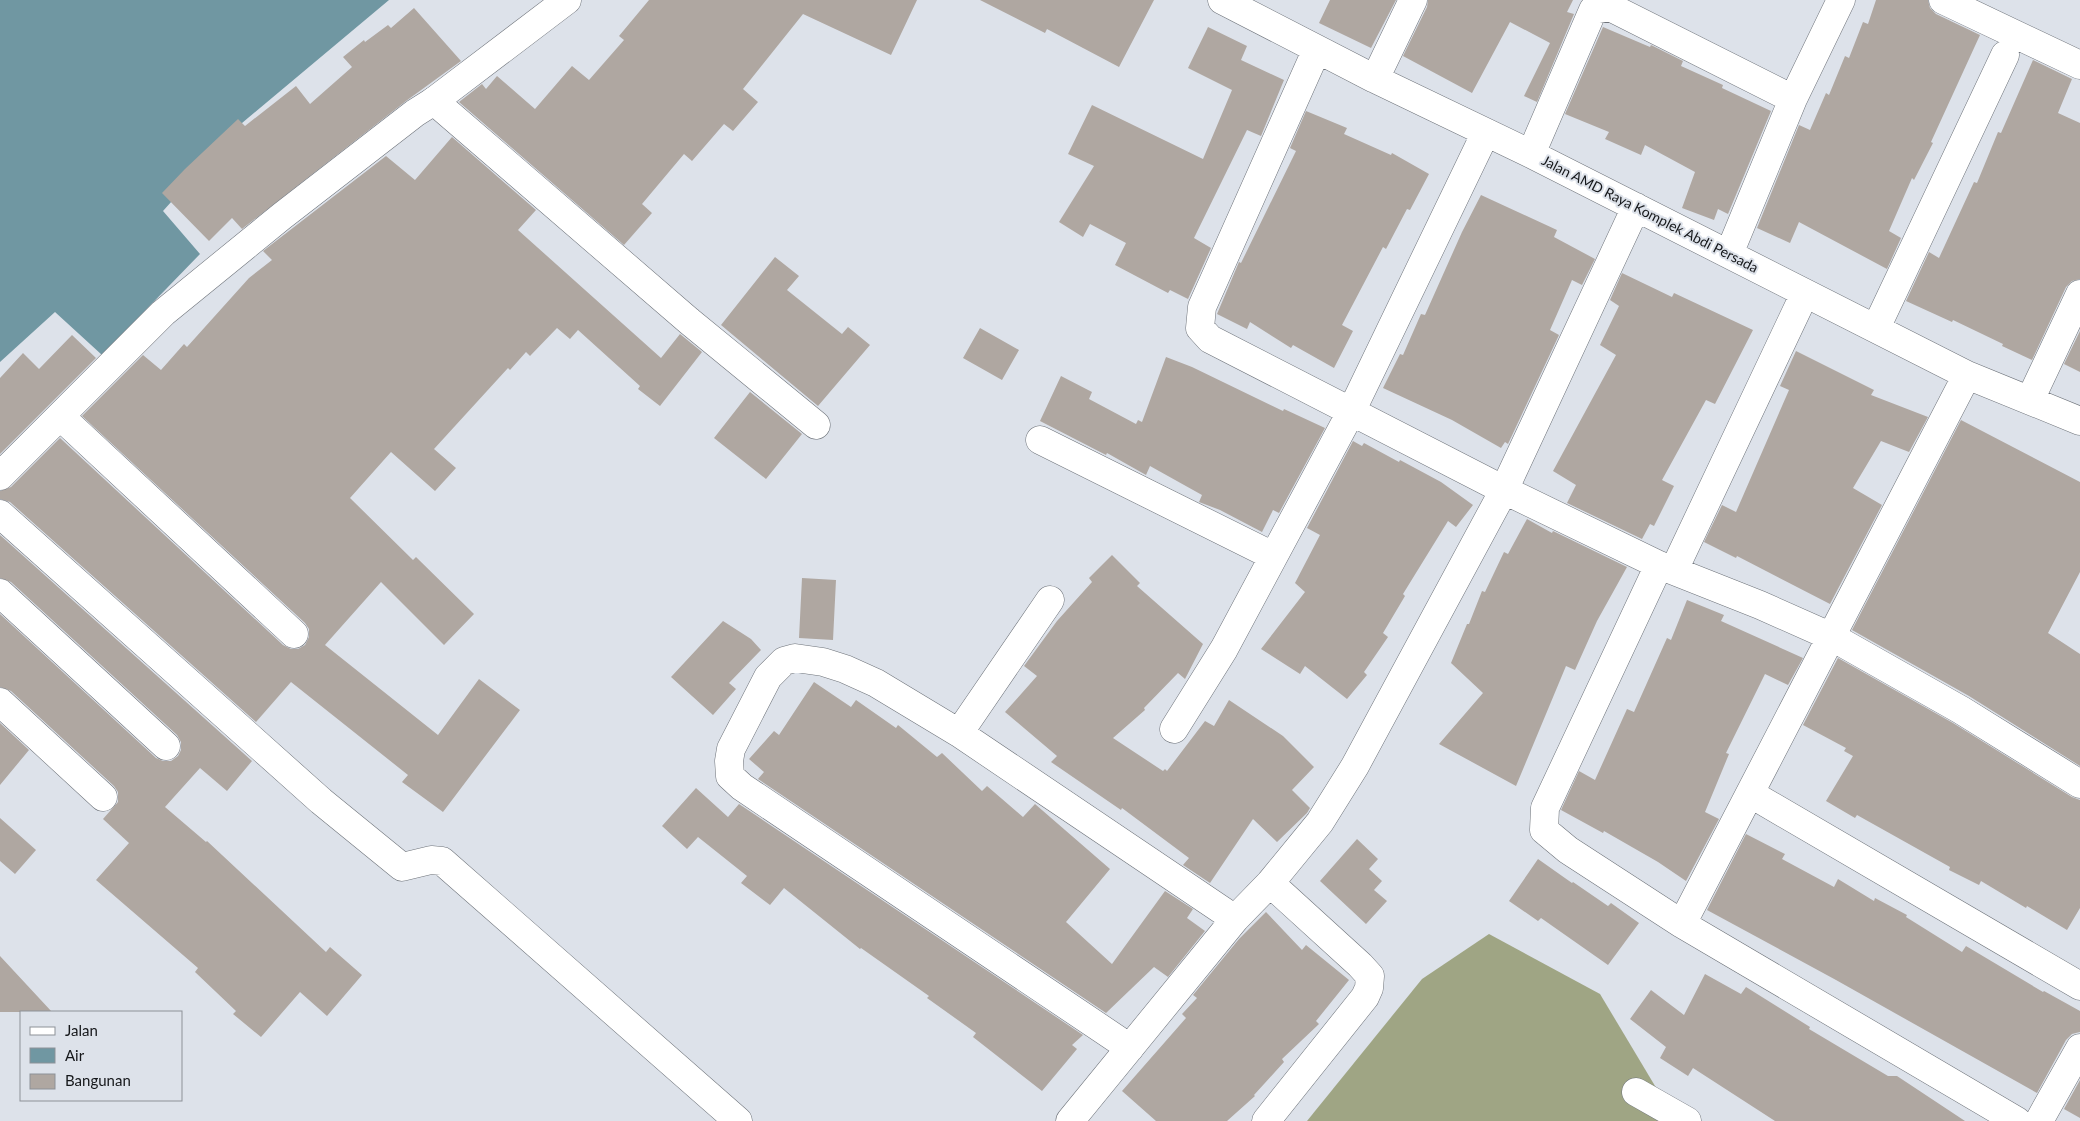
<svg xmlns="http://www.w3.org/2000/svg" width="2080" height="1121" font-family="Lato,sans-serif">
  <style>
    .forest { fill: #9fa584 }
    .water { fill: #7097a2 }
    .building { fill: #afa7a1 }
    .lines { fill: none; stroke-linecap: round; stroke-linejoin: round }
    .minor-casing { stroke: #6e737a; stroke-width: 29 }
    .tertiary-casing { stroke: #6e737a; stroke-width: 29 }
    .minor { stroke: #fff; stroke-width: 28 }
    .tertiary { stroke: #fff; stroke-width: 28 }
    .labels { text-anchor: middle; stroke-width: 4; stroke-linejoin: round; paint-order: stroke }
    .street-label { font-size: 14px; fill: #15171a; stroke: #dde2ea }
  </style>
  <rect width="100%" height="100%" fill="#dde2ea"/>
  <path class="forest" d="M 1489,934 L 1600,994 L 1676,1121 L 1307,1121 L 1422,979 Z"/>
  <path class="water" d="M 0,0 L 389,0 L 242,123 L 163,211 L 200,254 L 102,355 L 55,312 L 0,362 Z"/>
  <path class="building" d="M 649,0 L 917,0 L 891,55 L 803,14 L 743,89 L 758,102 L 733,131 L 724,124 L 692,161 L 684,154 L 642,204 L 652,213 L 624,245 L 459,102 L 482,84 L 486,89 L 497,76 L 535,109 L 572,66 L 589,80 L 624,40 L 619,36 Z
    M 980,0 L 1154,0 L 1119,67 L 1047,29 L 1045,33 Z
    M 1330,0 L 1396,0 L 1371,48 L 1319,23 Z
    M 1428,0 L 1573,0 L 1567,12 L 1574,14 L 1537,102 L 1524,96 L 1550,43 L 1510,22 L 1472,93 L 1403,56 L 1427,7 Z
    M 1876,0 L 1928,0 L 1930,8 L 1936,14 L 1980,35 L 1931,142 L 1933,143 L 1914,180 L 1912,178 L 1889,231 L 1901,238 L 1887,269 L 1799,222 L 1790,243 L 1757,228 L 1799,125 L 1810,130 L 1826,93 L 1829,95 L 1845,56 L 1849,58 L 1863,22 L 1868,24 Z
    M 414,8 L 461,61 L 406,101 L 242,229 L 232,218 L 209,241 L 162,193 L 185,169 L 238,119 L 245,126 L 296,86 L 310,104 L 352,67 L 343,57 L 364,40 L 365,42 L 388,25 L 391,28 Z
    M 1208,27 L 1247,46 L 1241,60 L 1284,80 L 1261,136 L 1247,130 L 1194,238 L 1211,248 L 1188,299 L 1170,290 L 1168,293 L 1115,265 L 1126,243 L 1090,224 L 1083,237 L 1059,222 L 1094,166 L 1068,154 L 1092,105 L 1203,159 L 1232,90 L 1188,68 Z
    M 1603,27 L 1650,47 L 1651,45 L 1683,61 L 1681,66 L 1723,85 L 1722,88 L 1771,111 L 1728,214 L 1718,209 L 1714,220 L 1682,208 L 1695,172 L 1645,145 L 1641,155 L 1605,139 L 1609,132 L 1565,114 Z
    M 2033,60 L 2072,79 L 2058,113 L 2080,123 L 2080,279 L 2072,281 L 2066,287 L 2032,360 L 2002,346 L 2003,344 L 1953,320 L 1952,322 L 1906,301 L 1929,252 L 1939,258 L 1974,182 L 1977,183 L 1998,132 L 2001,133 Z
    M 1306,111 L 1347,128 L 1344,134 L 1391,155 L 1392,153 L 1429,174 L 1410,210 L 1407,209 L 1386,249 L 1383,247 L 1342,325 L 1353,331 L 1334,368 L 1293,345 L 1291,348 L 1250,322 L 1247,329 L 1217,314 L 1239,262 L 1241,263 L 1296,151 L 1290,148 Z
    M 452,137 L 536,210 L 518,230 L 661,358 L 680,334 L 702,352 L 660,406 L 638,389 L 640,386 L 578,330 L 570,339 L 557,328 L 530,356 L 526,352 L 510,370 L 508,368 L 434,449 L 456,468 L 435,491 L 391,452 L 350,498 L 413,560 L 416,557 L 474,614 L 444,645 L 381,582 L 325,645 L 438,735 L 479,679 L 520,710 L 443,812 L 402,782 L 408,775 L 291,682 L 256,722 L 10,502 L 0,499 L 0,491 L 11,487 L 60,438 L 283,645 L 291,649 L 298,649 L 305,645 L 309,637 L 309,629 L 305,623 L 82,416 L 143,355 L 161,370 L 184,344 L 187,347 L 249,278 L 272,260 L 263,251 L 386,156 L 415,180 Z
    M 1481,195 L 1557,230 L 1554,237 L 1595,259 L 1582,285 L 1572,280 L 1550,330 L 1559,335 L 1508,444 L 1505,442 L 1501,448 L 1452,420 L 1383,388 L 1400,354 L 1403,355 L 1421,314 L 1425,315 L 1462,232 Z
    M 775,257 L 799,276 L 787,290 L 842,334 L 848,327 L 870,345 L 818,406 L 721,325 Z
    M 1622,273 L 1672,297 L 1674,293 L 1753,330 L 1715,404 L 1706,400 L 1662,480 L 1674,486 L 1654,526 L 1650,524 L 1642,539 L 1567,503 L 1576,485 L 1553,471 L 1616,355 L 1600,345 L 1619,306 L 1610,300 Z
    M 980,328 L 1019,350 L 1002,380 L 963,358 Z
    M 2080,331 L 2080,372 L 2064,364 Z
    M 72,335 L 96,358 L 0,454 L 0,378 L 23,353 L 39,369 Z
    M 1796,351 L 1874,390 L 1871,395 L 1928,417 L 1909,452 L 1881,441 L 1853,488 L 1882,505 L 1830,604 L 1737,556 L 1736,558 L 1704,542 L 1722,505 L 1736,512 L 1789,390 L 1780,386 Z
    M 1166,357 L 1192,367 L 1283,411 L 1284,409 L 1325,428 L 1279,513 L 1273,510 L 1262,532 L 1220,510 L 1199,502 L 1202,495 L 1150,466 L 1146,475 L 1107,453 L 1106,455 L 1040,421 L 1061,376 L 1092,392 L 1089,399 L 1136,424 L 1138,420 L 1142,422 Z
    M 750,392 L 802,434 L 766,479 L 714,438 Z
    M 1961,420 L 2080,482 L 2080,572 L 2048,633 L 2080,654 L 2080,766 L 1969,696 L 1852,630 Z
    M 1353,441 L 1362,446 L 1364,443 L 1399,462 L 1400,460 L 1441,482 L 1473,505 L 1456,527 L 1448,521 L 1403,594 L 1405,596 L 1383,633 L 1388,637 L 1364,672 L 1367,675 L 1347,699 L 1305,666 L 1300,674 L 1261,649 L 1305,592 L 1295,583 L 1320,535 L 1307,528 Z
    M 1527,519 L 1552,533 L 1553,531 L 1627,567 L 1597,621 L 1575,670 L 1566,666 L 1516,786 L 1439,744 L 1483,693 L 1451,663 L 1467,624 L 1469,624 L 1482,591 L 1485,592 L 1504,552 L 1508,554 Z
    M 0,535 L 252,761 L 227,791 L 200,768 L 165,807 L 206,842 L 207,841 L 326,952 L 330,947 L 362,975 L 327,1016 L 300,992 L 261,1037 L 233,1014 L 236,1011 L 195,972 L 198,968 L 96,880 L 129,843 L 103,819 L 118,802 L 118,792 L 114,786 L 11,691 L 0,687 L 0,614 L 156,758 L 163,761 L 171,761 L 178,756 L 181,750 L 181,742 L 177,735 L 11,582 L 0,578 Z
    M 1112,555 L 1140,583 L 1137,586 L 1203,644 L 1185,679 L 1178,673 L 1144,708 L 1145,710 L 1113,738 L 1163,771 L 1165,769 L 1167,771 L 1205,721 L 1214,726 L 1229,700 L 1283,736 L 1314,767 L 1292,790 L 1310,808 L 1307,813 L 1277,842 L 1253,819 L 1210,883 L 1183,865 L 1189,858 L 1122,808 L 1121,810 L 1051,762 L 1057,756 L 1005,712 L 1037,676 L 1024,666 L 1057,621 L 1092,582 L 1089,578 Z
    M 802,578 L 836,580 L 833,640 L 799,638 Z
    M 1687,600 L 1724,615 L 1721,621 L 1803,658 L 1788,685 L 1765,674 L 1726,753 L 1729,754 L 1705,812 L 1719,819 L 1686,881 L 1658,862 L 1604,831 L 1603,833 L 1561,810 L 1579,771 L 1595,780 L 1627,709 L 1634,712 L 1667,638 L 1671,640 Z
    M 723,621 L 751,639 L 761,650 L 729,683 L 736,689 L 713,715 L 671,677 Z
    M 1838,658 L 1953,723 L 2072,797 L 2080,800 L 2080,908 L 2067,930 L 2027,906 L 2026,908 L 1981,881 L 1979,885 L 1949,870 L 1950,867 L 1857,815 L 1855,818 L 1826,801 L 1853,756 L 1844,751 L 1846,748 L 1803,725 Z
    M 814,682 L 851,707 L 856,700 L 896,728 L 898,725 L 937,757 L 942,753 L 982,791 L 987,786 L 1023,817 L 1035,804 L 1110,869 L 1066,922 L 1112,964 L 1165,891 L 1193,909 L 1187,918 L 1205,931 L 1168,977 L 1154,967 L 1106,1013 L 758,779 L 764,772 L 749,759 L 774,731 L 779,735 Z
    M 0,723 L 29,750 L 0,785 Z
    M 696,788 L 728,817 L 739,804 L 1083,1035 L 1072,1045 L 1077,1049 L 1042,1091 L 973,1037 L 976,1033 L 927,998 L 929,996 L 861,948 L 860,949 L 784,888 L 770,905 L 741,883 L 747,876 L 698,837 L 687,849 L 662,826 Z
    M 0,818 L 36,850 L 15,874 L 0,861 Z
    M 1746,834 L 1785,854 L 1782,859 L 1834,887 L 1838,879 L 1874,901 L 1875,898 L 1907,915 L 1906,917 L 1962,952 L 1966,946 L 2043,992 L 2044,991 L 2080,1011 L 2080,1032 L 2072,1034 L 2066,1040 L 2037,1093 L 1836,980 L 1707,910 Z
    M 1357,839 L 1378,859 L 1369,869 L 1382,881 L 1374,890 L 1387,901 L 1366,924 L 1320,881 Z
    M 1538,859 L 1572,883 L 1573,882 L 1608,906 L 1611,903 L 1639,923 L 1608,965 L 1541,918 L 1538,921 L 1509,901 Z
    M 1266,912 L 1302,950 L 1306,945 L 1349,980 L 1316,1021 L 1319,1024 L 1282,1059 L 1284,1062 L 1254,1095 L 1255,1096 L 1227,1121 L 1156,1121 L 1122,1091 L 1186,1018 L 1182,1014 L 1197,998 L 1193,995 L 1239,939 Z
    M 0,956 L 52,1012 L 0,1012 Z
    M 1705,974 L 1741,994 L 1746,987 L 1810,1027 L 1809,1029 L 1888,1076 L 1897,1076 L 1965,1121 L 1775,1121 L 1693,1068 L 1688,1076 L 1660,1058 L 1666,1047 L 1630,1019 L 1651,990 L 1684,1015 Z
    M 2080,1080 L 2080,1118 L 2064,1109 Z"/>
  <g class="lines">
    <defs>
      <path id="minor" d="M 1222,0 L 1375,79 L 1531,154 L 1967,375 L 2080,421
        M 1943,0 L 2080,65
        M 1317,49 L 1202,307 L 1200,328 L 1210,339 L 1504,490 L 1659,565 L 1760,605 L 1832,637 L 1961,710 L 2080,784
        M 1375,79 L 1413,0
        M 434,101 L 689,321 L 816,425
        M 1531,154 L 1593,10 L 1610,7 L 1793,99
        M 1729,254 L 1793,99 L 1841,0
        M 1876,328 L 2005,55
        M 1967,375 L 1682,924 L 2017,1121
        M 2030,400 L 2080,294
        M 61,417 L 294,634
        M 1040,440 L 1273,556
        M 0,514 L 321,801 L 402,867 L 431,860 L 442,861 L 738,1121
        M 1659,565 L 1545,808 L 1544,830 L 1568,850 L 1682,924
        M 1674,570 L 1805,293
        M 0,593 L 166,746
        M 0,702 L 103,797
        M 1174,729 L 1224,649 L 1351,412 L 1485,134
        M 959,733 L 1050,600
        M 1751,794 L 2080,986
        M 1130,1048 L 742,787 L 730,776 L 729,761 L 731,749 L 768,677 L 784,661 L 795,658 L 823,662 L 845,669 L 876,683 L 959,733 L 1235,919
        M 1636,1092 L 1687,1121
        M 1070,1121 L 1235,919 L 1270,883 L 1320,822 L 1355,766 L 1504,490 L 1636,207
        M 1266,1121 L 1365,997 L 1369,988 L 1370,976 L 1360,965 L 1270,883
        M 2039,1121 L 2080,1048"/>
      <path id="tertiary" d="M 0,476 L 163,313 L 282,216 L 415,113 L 434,101 L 567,0"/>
    </defs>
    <use href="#minor" class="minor-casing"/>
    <use href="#tertiary" class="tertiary-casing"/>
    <use href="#minor" class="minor"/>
    <use href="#tertiary" class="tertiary"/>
  </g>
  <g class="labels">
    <g class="street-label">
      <text transform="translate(1650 214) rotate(27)" y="5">Jalan AMD Raya Komplek Abdi Persada</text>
    </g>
  </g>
  <rect x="20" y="1011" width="162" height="90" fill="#dde2ea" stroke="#8d9197"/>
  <rect x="30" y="1027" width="25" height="8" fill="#ffffff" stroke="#8d9197"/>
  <text x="65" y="1036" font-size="15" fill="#15171a">Jalan</text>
  <rect x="30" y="1048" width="25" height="15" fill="#7097a2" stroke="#8d9197"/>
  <text x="65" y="1061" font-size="15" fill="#15171a">Air</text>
  <rect x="30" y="1074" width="25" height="15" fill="#afa7a1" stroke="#8d9197"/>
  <text x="65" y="1086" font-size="15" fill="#15171a">Bangunan</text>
</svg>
